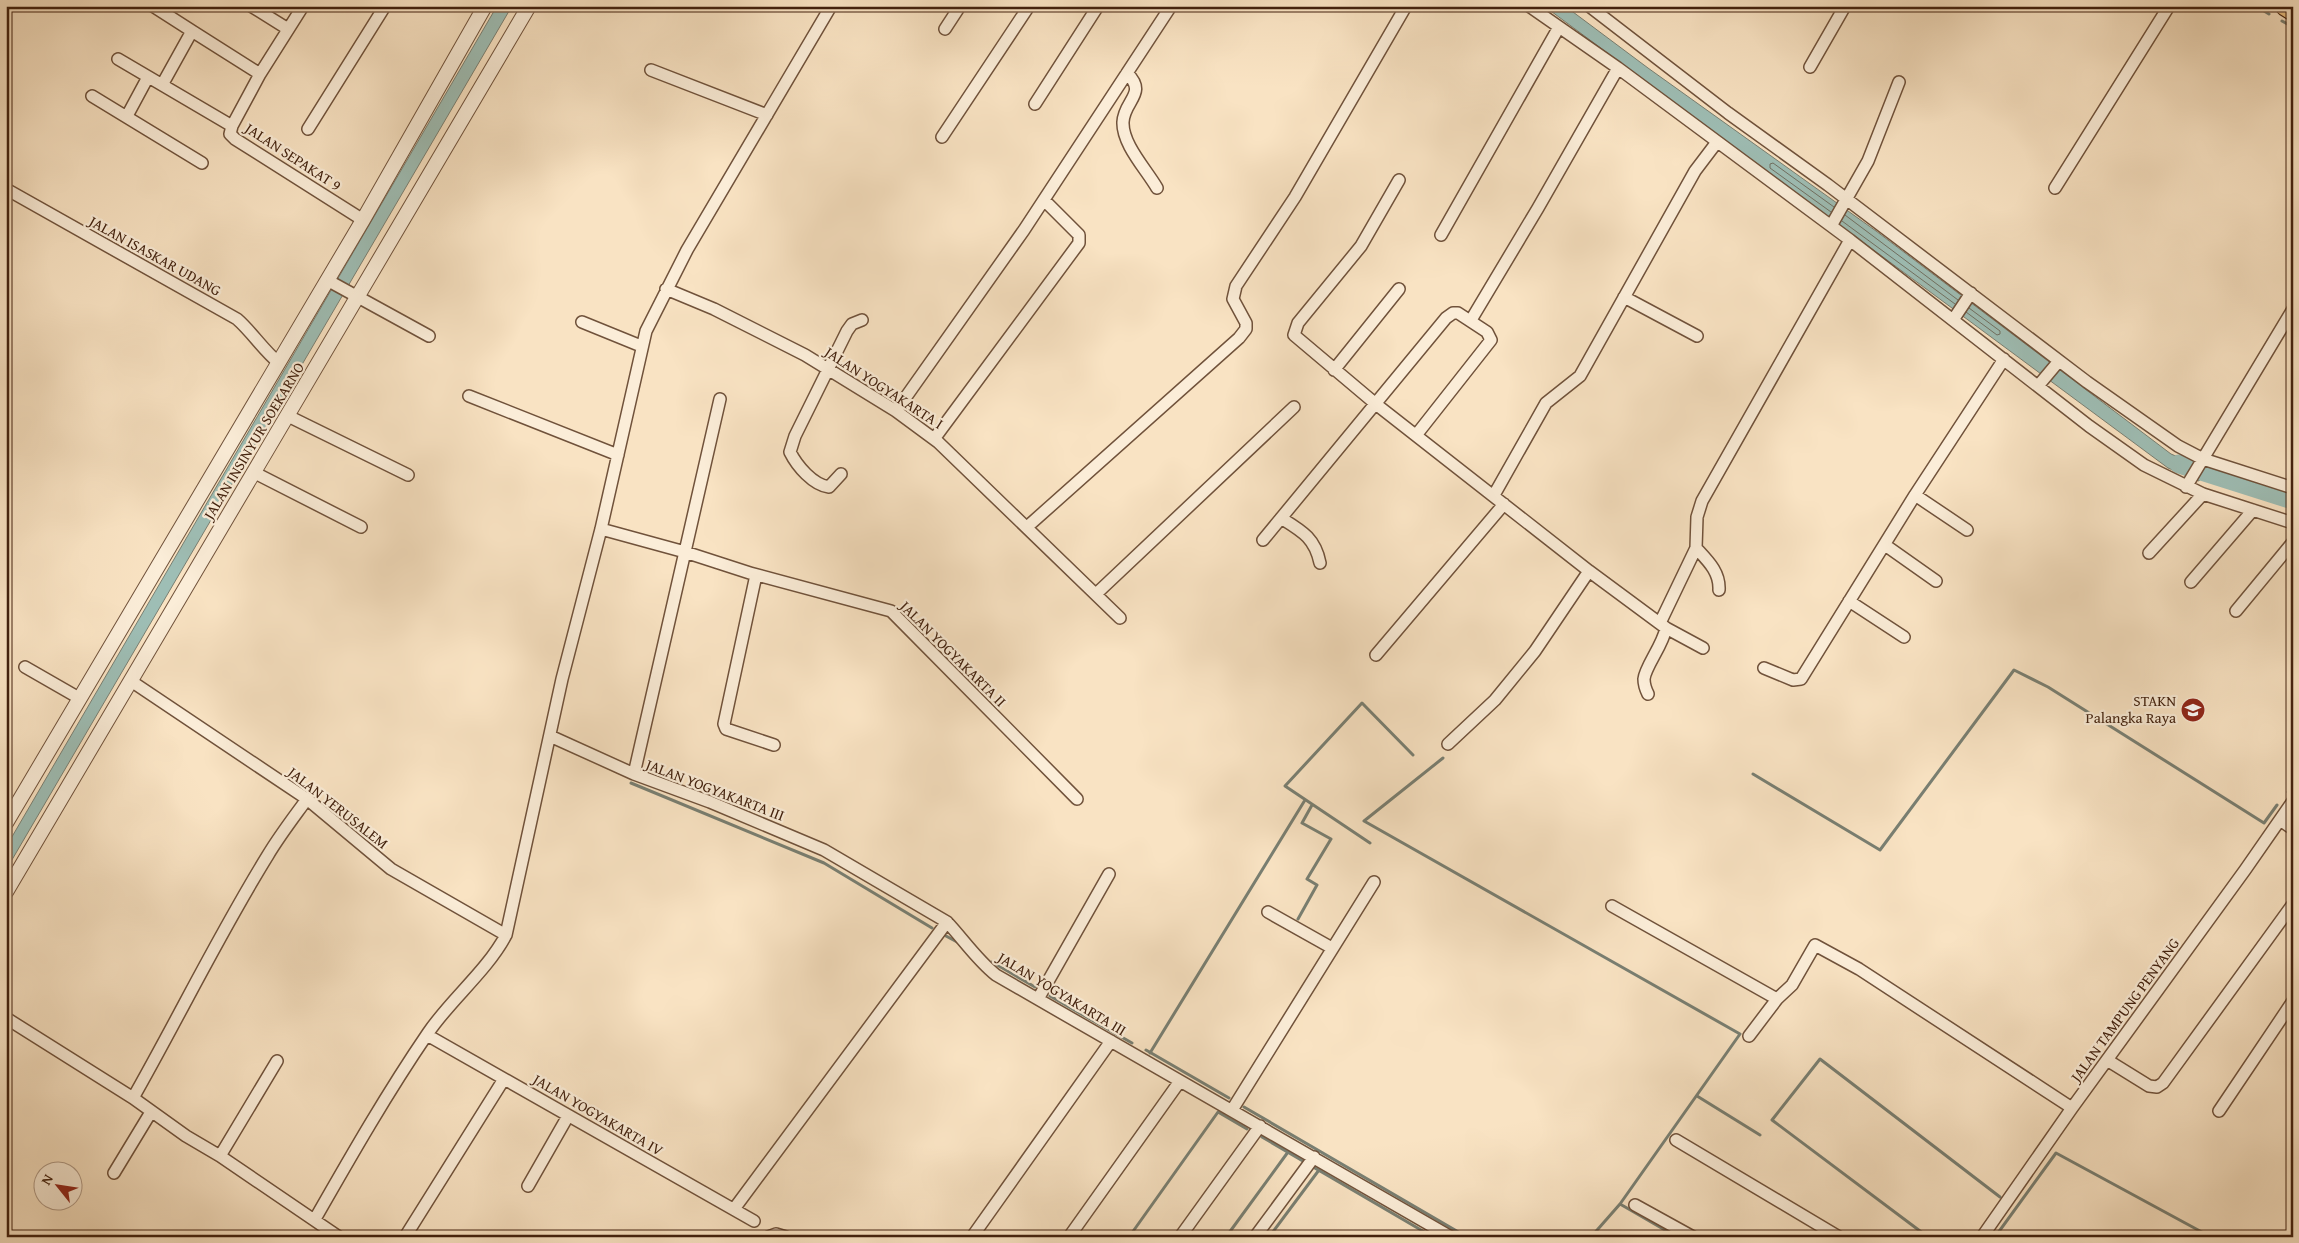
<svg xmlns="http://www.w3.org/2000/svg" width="2299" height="1243" font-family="'Gentium Book Plus',serif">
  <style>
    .water { fill: #9ebeb5; stroke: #797f72 }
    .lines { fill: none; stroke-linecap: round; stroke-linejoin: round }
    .shore { stroke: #707062; stroke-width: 1 }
    .stream { stroke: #797f72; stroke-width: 3 }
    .river { stroke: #9ebeb5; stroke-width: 19 }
    .minor-casing { stroke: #70523b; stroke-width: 14 }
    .tertiary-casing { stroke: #70523b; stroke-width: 16 }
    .trunk-casing { stroke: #42210e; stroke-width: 21 }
    .minor { stroke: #fbedd8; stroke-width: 11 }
    .tertiary { stroke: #fbedd8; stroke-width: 14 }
    .trunk { stroke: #ecc282; stroke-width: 19 }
    .labels { text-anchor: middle; stroke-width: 4.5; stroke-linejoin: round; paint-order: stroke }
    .street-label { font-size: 15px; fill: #42210e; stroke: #fbedd8 }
    .poi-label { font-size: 15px; fill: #42210e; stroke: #fbedd8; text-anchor: end }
  </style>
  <rect width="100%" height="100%" fill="#f9e3c3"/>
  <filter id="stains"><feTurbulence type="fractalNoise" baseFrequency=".004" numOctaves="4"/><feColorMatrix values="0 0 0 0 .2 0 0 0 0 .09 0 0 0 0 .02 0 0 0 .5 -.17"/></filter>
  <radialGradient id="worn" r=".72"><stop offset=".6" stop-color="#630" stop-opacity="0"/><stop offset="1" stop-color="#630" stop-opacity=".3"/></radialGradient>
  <path class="water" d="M 497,6 L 512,6 L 6,870 L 6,847 Z
    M 1544,6 L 1565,6 L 1648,68 L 1876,231 L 2171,454 L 2204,468 L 2199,481 L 2168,468 Z"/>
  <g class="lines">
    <path class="shore" d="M 1831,212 L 1770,168 L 1770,164 L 1773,163 L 1834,207
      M 1845,215 L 1958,300
      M 1842,221 L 1955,304
      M 1966,312 L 1997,335 L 2000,334 L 2000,331 L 1969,308"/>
    <path class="stream" d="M 2256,6 L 2269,14
      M 2282,21 L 2293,27
      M 1443,758 L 1364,821 L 1740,1034 L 1620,1204 L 1591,1237
      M 1753,774 L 1880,850 L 2014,670 L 2048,687 L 2264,823 L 2277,805
      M 631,783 L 824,863 L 932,928
      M 2288,792 L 2293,785
      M 1370,843 L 1285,786 L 1362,703 L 1413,755
      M 1298,919 L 1317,885 L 1307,879 L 1331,839 L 1302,823 L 1312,805
      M 946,936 L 959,943
      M 992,962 L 1035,987
      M 1050,996 L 1132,1043
      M 1146,1050 L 1229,1098
      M 1150,1053 L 1305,800
      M 1697,1096 L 1760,1135
      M 1244,1107 L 1467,1237
      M 1262,1137 L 1433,1237
      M 1620,1204 L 1677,1237
      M 1129,1237 L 1218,1112 L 1247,1129
      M 1226,1237 L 1288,1152
      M 1269,1237 L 1319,1170
      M 1928,1237 L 1772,1120 L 1820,1059 L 2000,1197
      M 1995,1237 L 2056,1153 L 2211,1237"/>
    <path class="river" d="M 2179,464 L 2293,500"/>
    <defs>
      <path id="minor" d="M 153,6 L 192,31
        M 251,6 L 288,29
        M 303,6 L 260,74 L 232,126 L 230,134 L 235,139 L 363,220
        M 1529,6 L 1618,68 L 1850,240 L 2089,426 L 2144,465 L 2203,494 L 2293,523
        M 1589,6 L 1728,113 L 1828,185 L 2087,382 L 2178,446 L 2203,459 L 2293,488
        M 945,29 L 960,6
        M 118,59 L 232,126
        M 1810,67 L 1845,6
        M 651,70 L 767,115
        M 1127,73 C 1148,94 1124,100 1123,122 C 1122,144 1146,169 1157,188
        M 162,85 L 192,31 L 260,74
        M 92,96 L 202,163
        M 1035,104 L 1098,6
        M 127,116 L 148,77
        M 308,129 L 385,6
        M 942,137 L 1029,6
        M 1399,180 L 1361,246 L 1298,323 L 1294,335 L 1377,405 L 1589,571 L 1666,628 C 1663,645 1645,667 1644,679 C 1644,684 1646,690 1648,694
        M 2055,188 L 2169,6
        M 6,189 L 237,319 C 252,332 263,350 279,363
        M 1831,226 L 1868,161 L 1899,82
        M 1441,235 L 1559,27
        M 327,280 L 429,336
        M 666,289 L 714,309 L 805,355 L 896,411 L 938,442 L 1120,618
        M 1624,297 L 1697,336
        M 1471,320 L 1538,208 L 1618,68
        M 1953,320 L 1971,293
        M 582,322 L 641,346
        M 1334,370 L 1399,289
        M 2038,386 L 2059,361
        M 469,396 L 618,455
        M 896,411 L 1024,230 L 1171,6
        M 288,416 L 408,475
        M 934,439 L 1079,243 L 1079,235 L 1044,200
        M 255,473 L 361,527
        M 841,474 L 829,487 C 813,485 797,466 790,452 L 795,436 L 847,331 L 852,324 L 862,320
        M 2186,487 L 2293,309
        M 1494,495 L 1546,403 L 1580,376 L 1695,171 L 1717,142
        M 1915,495 L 1967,530
        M 1281,518 C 1302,531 1315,538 1320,563
        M 1027,527 L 1239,338 L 1246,329 L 1246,323 L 1233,299 L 1236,286 L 1295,197 L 1406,6
        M 601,529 L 685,552 L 756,575 L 724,724 L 726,729 L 774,745
        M 1263,540 L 1446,318 L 1453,313 L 1458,313 L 1487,332 L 1491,340 L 1417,434
        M 1885,545 L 1936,581
        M 1696,548 C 1708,561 1720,572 1719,590
        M 2149,553 L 2203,494
        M 750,573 L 891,611 L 1077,799
        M 2191,582 L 2253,510
        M 1096,594 L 1294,407
        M 1849,601 L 1904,637
        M 2236,611 L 2293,542
        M 1660,623 L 1696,548 L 1697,517 L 1702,501 L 1850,240
        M 1666,628 L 1703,648
        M 1376,655 L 1504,504
        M 25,667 L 79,698
        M 1764,668 L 1793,680 L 1801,679 L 1915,495 L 2004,359
        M 131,681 L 307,799 L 391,869 L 506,935
        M 550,736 L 634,774 L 710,802 L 824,850 L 947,922 C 963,939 977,960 996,975 L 1451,1237
        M 1448,744 L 1495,700 L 1535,651 L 1589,571
        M 634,774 L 720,399
        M 2280,820 L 2293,829
        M 1612,906 L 1777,999
        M 1268,912 L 1332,948
        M 1038,999 L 1109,874
        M 6,1018 L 133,1098 L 186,1136 L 220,1156 L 339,1237
        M 427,1035 L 754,1221
        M 1749,1036 L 1777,999 L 1792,985 L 1815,945 L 1859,969 L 2072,1108
        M 2107,1060 L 2149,1086 L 2157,1087 L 2163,1083 L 2293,904
        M 133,1098 C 179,1017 219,934 268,855 C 280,835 294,817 307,799
        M 1232,1110 L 1374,882
        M 2219,1111 L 2293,1001
        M 1676,1140 L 1839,1237
        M 220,1156 L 277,1061
        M 114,1173 L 151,1112
        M 528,1186 L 568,1116
        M 1635,1205 L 1693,1237
        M 734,1209 L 947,922
        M 315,1219 C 351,1156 387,1093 428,1033 C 451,999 486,972 506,935 L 562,679 L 601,529 L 646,331 L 687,250 L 831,6
        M 405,1237 L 504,1079
        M 768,1237 L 776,1234 L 786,1237
        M 972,1237 L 1111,1041
        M 1069,1237 L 1180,1081
        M 1180,1237 L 1260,1126
        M 1255,1237 L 1314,1157
        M 1982,1237 L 2072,1108 L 2245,870 L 2293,801"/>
      <path id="tertiary" d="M 6,823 L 363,220 L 485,6
        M 6,892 L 529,6"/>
      <path id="trunk" d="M 2285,6 L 2293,11"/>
    </defs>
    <use href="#minor" class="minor-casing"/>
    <use href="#tertiary" class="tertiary-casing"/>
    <use href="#trunk" class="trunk-casing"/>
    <use href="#minor" class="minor"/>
    <use href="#tertiary" class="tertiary"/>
    <use href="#trunk" class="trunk"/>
  </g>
  <defs>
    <symbol id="university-disc" viewBox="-11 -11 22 22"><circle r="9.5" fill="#8f2418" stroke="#fbedd8"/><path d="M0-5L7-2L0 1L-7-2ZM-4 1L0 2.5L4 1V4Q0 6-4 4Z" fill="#fff"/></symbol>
  </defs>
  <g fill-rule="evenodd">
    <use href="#university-disc" x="2179" y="696" width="28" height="28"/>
  </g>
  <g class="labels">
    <g class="street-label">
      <text transform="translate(293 157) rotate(33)" y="5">JALAN SEPAKAT 9</text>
      <text transform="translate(155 256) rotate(29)" y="5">JALAN ISASKAR UDANG</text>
      <text transform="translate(884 388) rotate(33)" y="5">JALAN YOGYAKARTA I</text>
      <text transform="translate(254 441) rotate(-59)" y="5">JALAN INSINYUR SOEKARNO</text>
      <text transform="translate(953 654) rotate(45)" y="5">JALAN YOGYAKARTA II</text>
      <text transform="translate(715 790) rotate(21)" y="5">JALAN YOGYAKARTA III</text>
      <text transform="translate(338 808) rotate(38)" y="5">JALAN YERUSALEM</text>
      <text transform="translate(1062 994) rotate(31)" y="5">JALAN YOGYAKARTA III</text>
      <text transform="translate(2125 1010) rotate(-54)" y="5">JALAN TAMPUNG PENYANG</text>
      <text transform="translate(598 1115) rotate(30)" y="5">JALAN YOGYAKARTA IV</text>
    </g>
    <g class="poi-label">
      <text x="2176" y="706">STAKN<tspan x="2176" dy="17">Palangka Raya</tspan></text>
    </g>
  </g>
  <rect width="2299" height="1243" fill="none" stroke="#f9e3c3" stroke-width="25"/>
  <rect x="8" y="8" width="2284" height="1228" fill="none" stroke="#42210e" stroke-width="2.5"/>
  <rect x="12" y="12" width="2274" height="1218" fill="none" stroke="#42210e"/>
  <g transform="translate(58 1186) rotate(300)"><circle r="24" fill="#fbedd8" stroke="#b19b87"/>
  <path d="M0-4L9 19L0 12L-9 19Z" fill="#8f2418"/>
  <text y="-8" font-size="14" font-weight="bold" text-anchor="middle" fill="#42210e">N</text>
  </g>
  <rect width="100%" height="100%" filter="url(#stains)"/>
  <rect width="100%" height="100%" fill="url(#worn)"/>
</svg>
